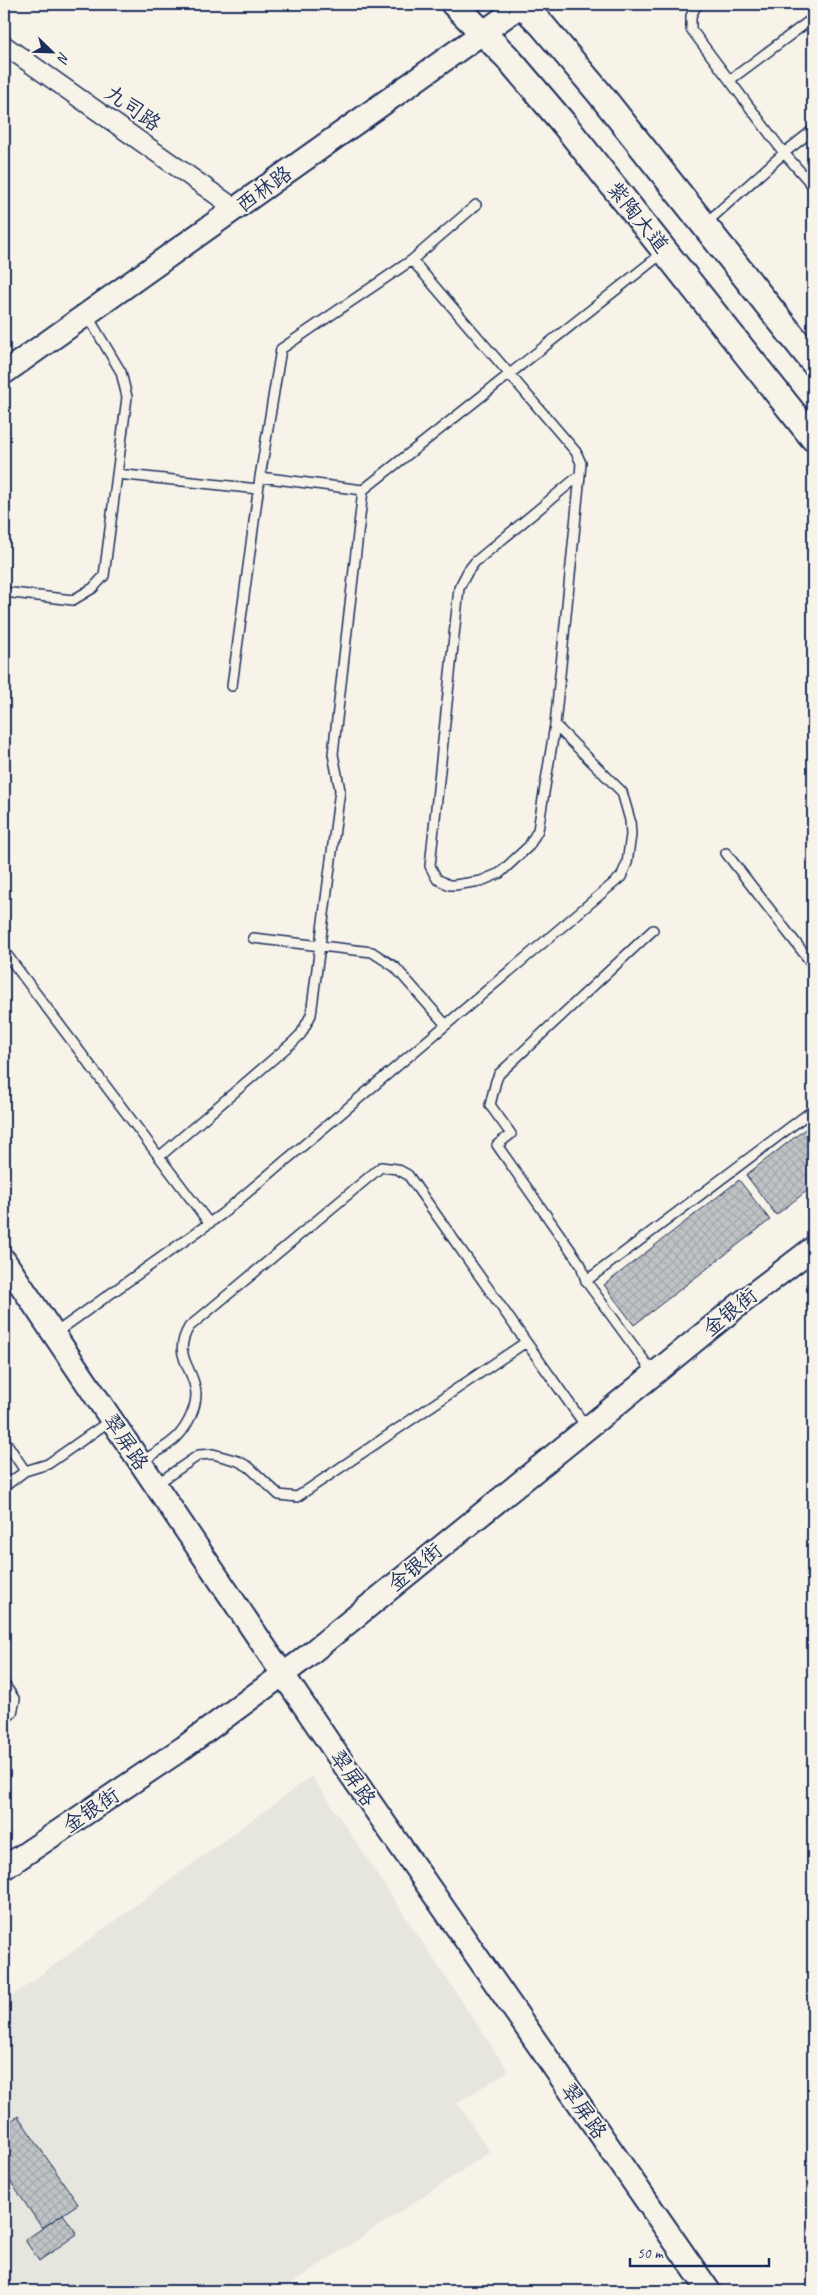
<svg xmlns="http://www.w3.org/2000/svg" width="817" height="2295" font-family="Caveat,'LXGW WenKai TC',sans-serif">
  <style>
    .built { fill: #e6e5de }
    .building { fill: url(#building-cross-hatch); stroke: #1b2f5e }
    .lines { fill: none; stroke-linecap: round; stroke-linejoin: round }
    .service-casing { stroke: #1b2f5e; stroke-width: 12 }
    .minor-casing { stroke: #1b2f5e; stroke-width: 21 }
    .tertiary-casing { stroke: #1b2f5e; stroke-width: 26 }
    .secondary-casing { stroke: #1b2f5e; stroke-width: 29 }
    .service { stroke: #f7f3e8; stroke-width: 9 }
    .minor { stroke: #f7f3e8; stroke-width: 18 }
    .tertiary { stroke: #f7f3e8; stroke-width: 22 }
    .secondary { stroke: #f7f3e8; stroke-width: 25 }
    .labels { text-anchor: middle; stroke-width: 4; stroke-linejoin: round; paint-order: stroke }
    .street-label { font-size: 21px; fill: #1b2f5e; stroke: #f7f3e8 }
  </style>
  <defs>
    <pattern id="building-cross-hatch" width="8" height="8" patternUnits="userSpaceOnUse" patternTransform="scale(1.25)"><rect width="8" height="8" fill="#c0c3c5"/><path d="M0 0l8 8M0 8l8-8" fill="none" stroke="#a4a8ac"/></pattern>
  </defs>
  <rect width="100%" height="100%" fill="#f7f3e8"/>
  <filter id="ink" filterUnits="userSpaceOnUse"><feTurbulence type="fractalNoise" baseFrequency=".02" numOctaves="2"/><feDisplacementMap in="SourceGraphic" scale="10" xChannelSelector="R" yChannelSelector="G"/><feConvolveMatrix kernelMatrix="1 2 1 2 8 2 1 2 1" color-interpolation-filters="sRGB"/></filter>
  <g filter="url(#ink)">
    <path class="built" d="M 312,1776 L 508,2071 L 457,2103 L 490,2152 L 280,2291 L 4,2291 L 4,2002 Z"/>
    <path class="building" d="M 813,1123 L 813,1186 L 776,1215 L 746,1175 Z
      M 739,1180 L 770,1220 L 634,1325 L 604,1285 Z
      M 18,2116 L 78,2204 L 42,2228 L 4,2172 L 4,2126 Z
      M 63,2214 L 77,2234 L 39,2261 L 25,2240 Z"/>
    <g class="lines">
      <defs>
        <path id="service" d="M 697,4 L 691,16 L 691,29 L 784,153 L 813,186
          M 730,80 L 813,18
          M 706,223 L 784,153 L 813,130
          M 412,260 L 576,452 L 581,463 L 580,475 L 555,725 L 538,830 L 529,846 L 500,873 L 481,881 L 455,885 L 449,885 L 437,879 L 430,866 L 459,588 L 468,571 L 475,562 L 580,475
          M 117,474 L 258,489
          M 260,477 L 363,490 L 664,252
          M 4,592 L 73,600 L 93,588 L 104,576 L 127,397 L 121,372 L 87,315
          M 232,686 L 260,477 L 281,349 L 412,260 L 476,205
          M 726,853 L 813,965
          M 653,930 L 499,1074 L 496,1081 L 490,1105 L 511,1134 L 497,1145 L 581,1265 L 586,1281 L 654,1374
          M 253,938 L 372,952 L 395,967 L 446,1025
          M 4,951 L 209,1223
          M 159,1157 L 293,1042 L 301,1034 L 311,1015 L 340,790 L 333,754 L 363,490
          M 586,1281 L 813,1110
          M 54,1334 L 222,1214 L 621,877 L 627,863 L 631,835 L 630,820 L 622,792 L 555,725
          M 4,1439 L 25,1471
          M 140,1463 C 152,1454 168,1447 178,1436 C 188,1425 196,1408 196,1394 C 195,1368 171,1357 189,1327 L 381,1167 L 397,1169 L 408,1175 L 587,1428
          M 155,1485 L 199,1455 L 213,1454 L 238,1461 L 249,1467 L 279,1495 L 297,1497 L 526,1342
          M 4,1487 L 25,1471 L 48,1464 L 111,1420
          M 4,1684 L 15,1700 L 12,1713 L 4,1720"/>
        <path id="minor" d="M 4,45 L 236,209"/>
        <path id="tertiary" d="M 4,373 L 523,4
          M 4,1260 L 340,1759 L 709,2291
          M 4,1868 L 183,1748 L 301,1661 L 740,1304 L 813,1248"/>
        <path id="secondary" d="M 454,4 L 507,57 L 564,124 L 813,438
          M 521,4 L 542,25 L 600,94 L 813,362"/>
      </defs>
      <use href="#service" class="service-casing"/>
      <use href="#minor" class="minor-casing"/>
      <use href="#tertiary" class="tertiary-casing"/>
      <use href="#secondary" class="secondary-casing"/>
      <use href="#service" class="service"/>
      <use href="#minor" class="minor"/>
      <use href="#tertiary" class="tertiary"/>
      <use href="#secondary" class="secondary"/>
    </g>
  </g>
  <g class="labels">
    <g class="street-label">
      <text transform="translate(133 108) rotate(35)" y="7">九司路</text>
      <text transform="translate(264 189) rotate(-36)" y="7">西林路</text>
      <text transform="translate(638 217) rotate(51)" y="7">紫陶大道</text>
      <text transform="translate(730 1312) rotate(-39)" y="7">金银街</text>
      <text transform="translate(126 1442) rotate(56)" y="7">翠屏路</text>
      <text transform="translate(415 1567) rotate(-39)" y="7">金银街</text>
      <text transform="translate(353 1778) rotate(55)" y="7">翠屏路</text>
      <text transform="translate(91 1810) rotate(-34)" y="7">金银街</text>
      <text transform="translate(584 2111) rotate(55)" y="7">翠屏路</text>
    </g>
  </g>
  <rect width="817" height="2295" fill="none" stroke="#f7f3e8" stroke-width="20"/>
  <rect x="10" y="10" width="797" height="2275" fill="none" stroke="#1b2f5e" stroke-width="2" filter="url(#ink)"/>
  <g transform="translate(52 52) rotate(113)" stroke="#f7f3e8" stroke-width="4" paint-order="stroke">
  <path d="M0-4L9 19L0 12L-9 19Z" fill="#1b2f5e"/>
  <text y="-8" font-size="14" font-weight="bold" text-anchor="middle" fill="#1b2f5e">N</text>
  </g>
  <path d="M630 2258v8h139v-8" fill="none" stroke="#1b2f5e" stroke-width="2.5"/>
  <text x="637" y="2258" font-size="15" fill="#1b2f5e" stroke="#f7f3e8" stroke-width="4" paint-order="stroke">50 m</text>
</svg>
